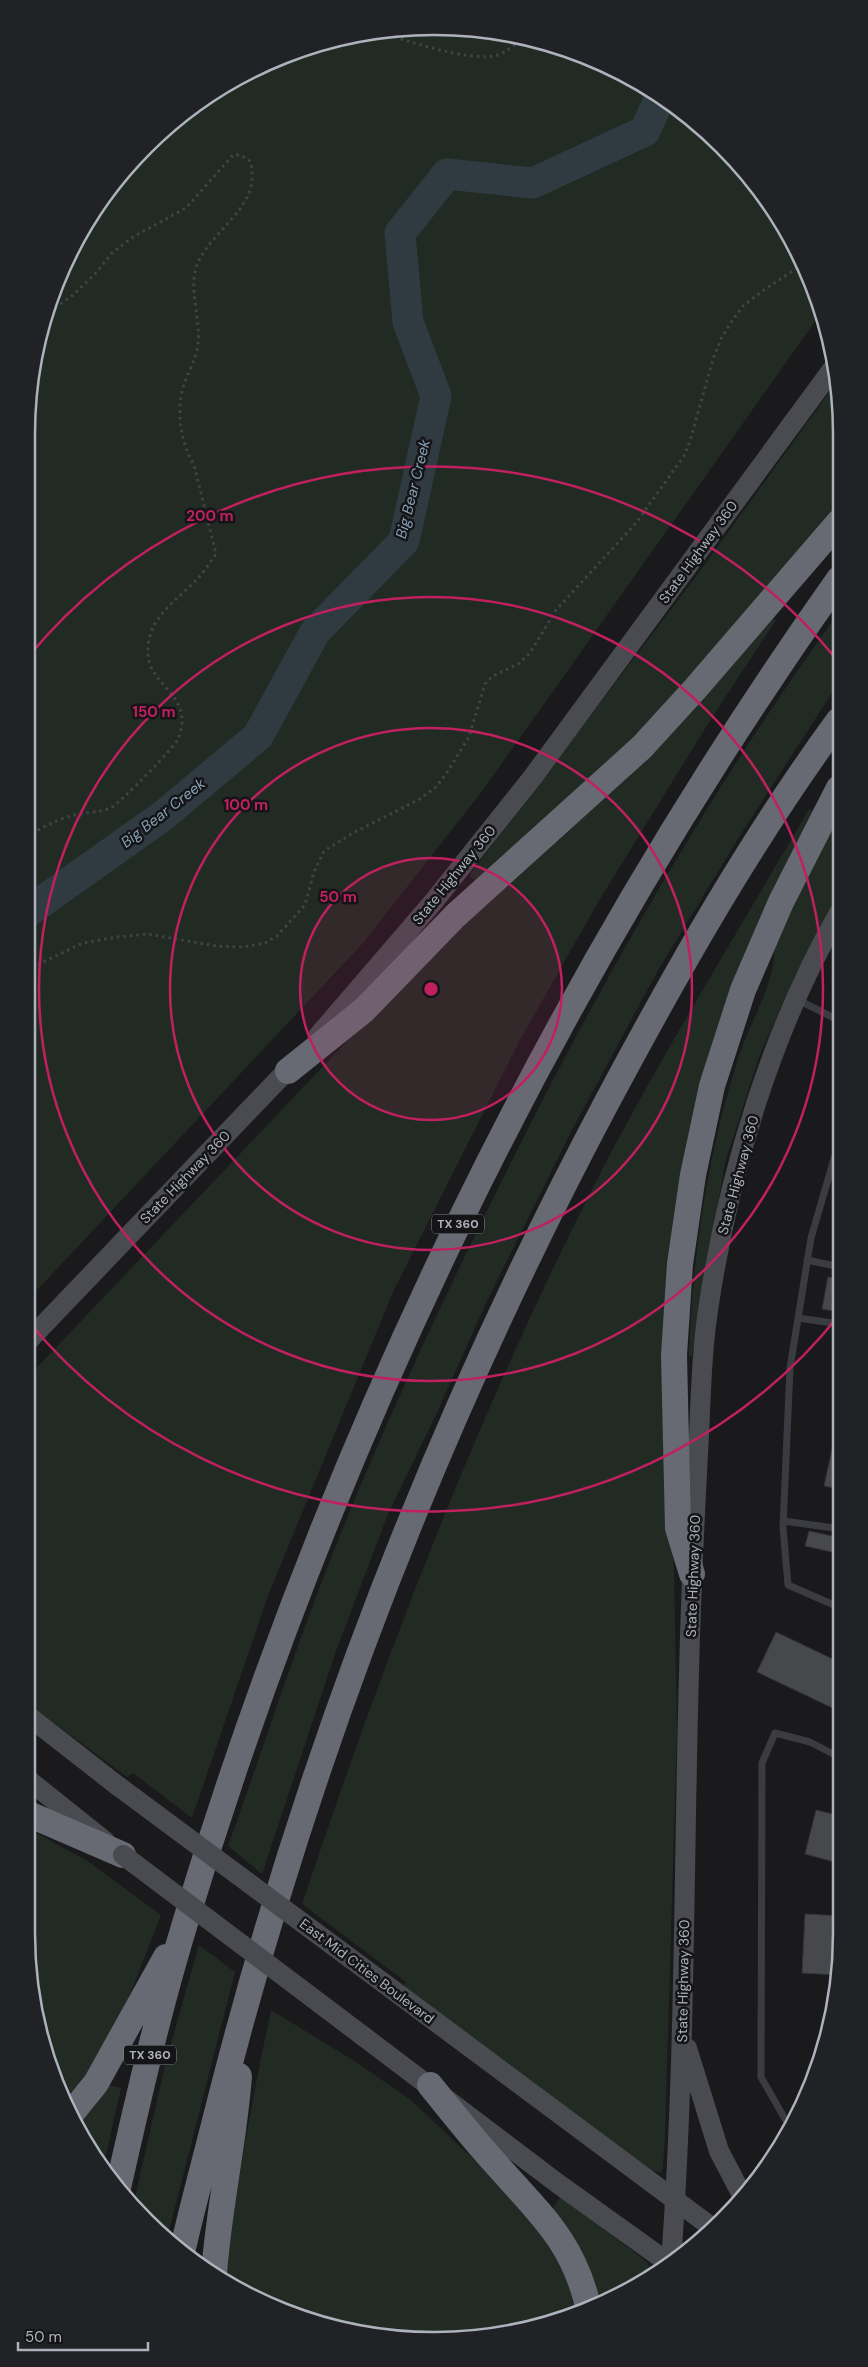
<svg xmlns="http://www.w3.org/2000/svg" width="868" height="2367" font-family="'DM Sans',sans-serif">
  <style>
    .green { fill: #222b23 }
    .lines { fill: none; stroke-linecap: round; stroke-linejoin: round }
    .river { stroke: #303a41; stroke-width: 31 }
    .building { fill: #47484c; stroke: #343438 }
    .path { stroke: #414348; stroke-width: 3; stroke-dasharray: 2.5 4; stroke-linecap: butt }
    .lane { stroke: #3b3c41; stroke-width: 7 }
    .secondary { stroke: #494b51; stroke-width: 20 }
    .highway { stroke: #676a72; stroke-width: 26 }
    .secondary-bridge { stroke: #494b51; stroke-width: 20 }
    .ring { fill: none; stroke: #c12060; stroke-width: 2.5 }
    .labels { text-anchor: middle; stroke-width: 5; stroke-linejoin: round; paint-order: stroke }
    .shield { fill: #151518; stroke: #7f838b; stroke-width: 1 }
    .shield-label { font-size: 12px; font-weight: bold; fill: #adb2bc }
    .street-label { font-size: 14px; fill: #adb2bc; stroke: #151518 }
    .water-label { font-size: 15px; font-style: italic; fill: #85a0b6; stroke: #151518 }
    .rim { fill: none; stroke: #adb2bc; stroke-width: 2.5 }
    .centre { fill: #c12060; stroke: #151518; stroke-width: 2.5 }
    .ring-label { font-size: 15px; text-anchor: middle; font-weight: bold; fill: #c12060; stroke: #151518; stroke-width: 5; stroke-linejoin: round; paint-order: stroke }
  </style>
  <rect width="100%" height="100%" fill="#1a1a1c"/>
  <path class="green" d="M 461,27 L 540,40 L 660,95 L 741,165 L 800,254 L 819,316 L 483,790 L 363,943 L 38,1289 L 26,1297 L 26,434 L 40,328 L 68,253 L 111,186 L 165,127 L 230,81 L 303,48 L 381,30 Z
    M 838,380 L 839,505 L 664,711 L 478,882 L 469,876 L 703,567 Z
    M 839,612 L 839,682 L 741,834 L 657,972 L 572,1130 L 487,1301 L 434,1419 L 388,1514 L 335,1654 L 262,1874 L 228,1846 C 258,1763 285,1679 316,1597 C 363,1472 420,1349 478,1229 C 582,1015 699,805 839,612 Z
    M 769,616 L 776,620 L 711,719 L 600,899 L 521,1038 L 393,1292 L 269,1593 L 192,1818 L 133,1773 L 127,1777 L 26,1702 L 26,1379 L 427,957 Z
    M 809,809 L 816,813 L 730,1005 L 666,1411 L 674,1569 L 677,1732 L 665,2134 L 663,2169 L 660,2173 L 651,2170 L 404,1986 L 406,1982 L 302,1904 C 387,1650 483,1400 606,1162 C 669,1042 741,927 809,809 Z
    M 839,811 L 839,894 L 795,976 L 759,1057 L 725,1163 L 692,1356 L 689,1356 C 692,1257 708,1150 739,1056 C 750,1021 777,981 774,945 Z
    M 26,1827 L 89,1862 L 161,1915 L 119,2023 L 99,2058 L 66,2105 L 48,2064 L 26,1933 Z
    M 199,1945 L 235,1972 L 168,2235 L 133,2206 L 166,2061 Z
    M 271,2010 L 359,2064 L 412,2101 L 507,2191 L 539,2227 L 572,2284 L 577,2314 L 514,2333 L 380,2337 L 303,2319 L 225,2282 C 235,2191 252,2100 271,2010 Z
    M 109,2085 L 121,2088 L 103,2168 L 81,2137 L 76,2125 L 94,2107 Z
    M 561,2196 L 647,2262 L 650,2269 L 650,2278 L 599,2305 L 551,2211 Z"/>
  <g class="lines">
    <path class="river" d="M 26,913 L 164,815 L 258,736 L 315,632 L 404,541 L 436,396 L 408,322 L 400,233 L 447,174 L 533,183 L 645,131 L 661,95"/>
  </g>
  <path class="building" d="M 828,1277 L 840,1279 L 840,1312 L 822,1309 Z
    M 835,1436 L 841,1437 L 841,1489 L 824,1486 Z
    M 809,1531 L 841,1538 L 841,1554 L 805,1546 Z
    M 776,1632 L 841,1663 L 841,1712 L 757,1672 Z
    M 816,1810 L 841,1816 L 842,1864 L 805,1854 Z
    M 805,1914 L 842,1916 L 836,1975 L 802,1973 Z"/>
  <g class="lines">
    <path class="path" d="M 376,31 C 404,40 471,63 498,55 C 507,52 516,43 524,38
      M 26,836 C 41,829 55,820 71,816 C 84,812 101,813 112,807 C 120,803 175,747 178,739 C 182,729 184,717 179,706 C 168,683 142,674 149,640 C 154,613 181,597 198,578 C 205,571 210,562 216,554 L 194,465 C 181,443 177,416 182,391 C 186,375 196,361 198,344 C 201,319 188,289 197,265 C 211,229 264,206 250,161 L 240,155 L 233,155 L 186,208 L 133,237 L 112,253 L 97,272 L 73,295 L 46,314
      M 26,970 L 83,943 L 117,937 L 148,934 L 216,946 L 243,947 L 265,943 L 277,936 L 305,905 L 314,872 L 324,851 L 353,833 L 420,799 L 436,787 L 446,774 L 469,737 L 485,684 L 493,676 L 518,664 L 530,653 L 556,610 L 636,523 L 684,456 L 690,441 L 713,359 L 722,337 L 732,321 L 743,306 L 761,292 L 803,264"/>
    <path class="lane" d="M 798,1000 L 840,1021
      M 840,1138 L 811,1238 L 790,1368 L 783,1527 L 788,1585 L 841,1608
      M 807,1260 L 840,1267
      M 798,1318 L 840,1324
      M 784,1521 L 841,1529
      M 792,2125 L 789,2126 L 761,2077 L 762,1763 L 775,1733 L 810,1742 L 841,1758"/>
    <path class="secondary" d="M 318,1036 L 434,901 L 532,778 L 834,367
      M 26,1343 L 297,1060
      M 26,1714 L 118,1786
      M 26,1778 L 105,1841
      M 393,1990 L 710,2226
      M 363,2036 L 557,2183 L 670,2264
      M 687,2048 L 719,2151 L 742,2195
      M 671,2262 C 687,2044 683,1825 691,1607 C 693,1550 696,1492 699,1435 C 701,1391 702,1347 709,1304 C 729,1171 772,1030 839,913"/>
    <path class="highway" d="M 288,1071 L 364,1010 L 455,916 L 642,747 L 695,689 L 839,522
      M 692,1574 L 678,1528 L 674,1355 L 680,1264 L 693,1175 L 712,1086 L 743,990 L 781,902 L 839,788
      M 26,1813 L 123,1855
      M 430,2085 C 452,2112 473,2139 496,2164 C 540,2214 574,2242 589,2310
      M 71,2114 L 96,2083 L 166,1957
      M 118,2188 C 138,2099 159,2008 186,1920 C 330,1444 551,986 839,579
      M 183,2248 C 193,2204 205,2161 216,2117 C 305,1762 436,1423 608,1100 C 678,969 751,840 839,720
      M 214,2273 C 219,2207 234,2142 239,2076"/>
    <path class="secondary-bridge" d="M 118,1786 L 393,1990
      M 123,1855 L 363,2036"/>
  </g>
  <circle cx="431" cy="989" r="131" fill="#c12060" fill-opacity=".12"/>
  <g class="ring">
    <circle cx="431" cy="989" r="131"/>
    <circle cx="431" cy="989" r="261"/>
    <circle cx="431" cy="989" r="392"/>
    <path d="M840 1314A522 522 0 0 1 28 1321M28 657A522 522 0 0 1 837 660"/>
  </g>
  <g class="labels">
    <g class="shield">
      <rect x="432" y="1214.5" width="52" height="19" rx="4"/>
      <rect x="124" y="2045.5" width="52" height="19" rx="4"/>
    </g>
    <g class="shield-label">
      <text x="458" y="1228">TX 360</text>
      <text x="150" y="2059">TX 360</text>
    </g>
    <g class="street-label">
      <text transform="translate(698 552) rotate(-54)" y="5">State Highway 360</text>
      <text transform="translate(454 875) rotate(-51)" y="5">State Highway 360</text>
      <text transform="translate(738 1175) rotate(-75)" y="5">State Highway 360</text>
      <text transform="translate(185 1177) rotate(-46)" y="5">State Highway 360</text>
      <text transform="translate(693 1576) rotate(-88)" y="5">State Highway 360</text>
      <text transform="translate(367 1971) rotate(37)" y="5">East Mid Cities Boulevard</text>
      <text transform="translate(683 1981) rotate(-89)" y="5">State Highway 360</text>
    </g>
    <g class="water-label">
      <text transform="translate(413 489) rotate(-76)" y="5">Big Bear Creek</text>
      <text transform="translate(163 813) rotate(-38)" y="5">Big Bear Creek</text>
    </g>
  </g>
  <path d="M0 0H868V2367H0ZM434 35H434A399 399 0 0 1 833 434V1933A399 399 0 0 1 434 2332H434A399 399 0 0 1 35 1933V434A399 399 0 0 1 434 35Z" fill="#212225" fill-rule="evenodd"/>
  <path class="rim" d="M434 35H434A399 399 0 0 1 833 434V1933A399 399 0 0 1 434 2332H434A399 399 0 0 1 35 1933V434A399 399 0 0 1 434 35Z"/>
  <circle cx="431" cy="989" r="8" class="centre"/>
  <g class="ring-label">
    <text x="210" y="521">200 m</text>
    <text x="154" y="717">150 m</text>
    <text x="246" y="810">100 m</text>
    <text x="338" y="902">50 m</text>
  </g>
  <path d="M18 2342v8h130v-8" fill="none" stroke="#adb2bc" stroke-width="2.5"/>
  <text x="25" y="2342" font-size="15" fill="#adb2bc" stroke="#151518" stroke-width="4" paint-order="stroke">50 m</text>
</svg>
